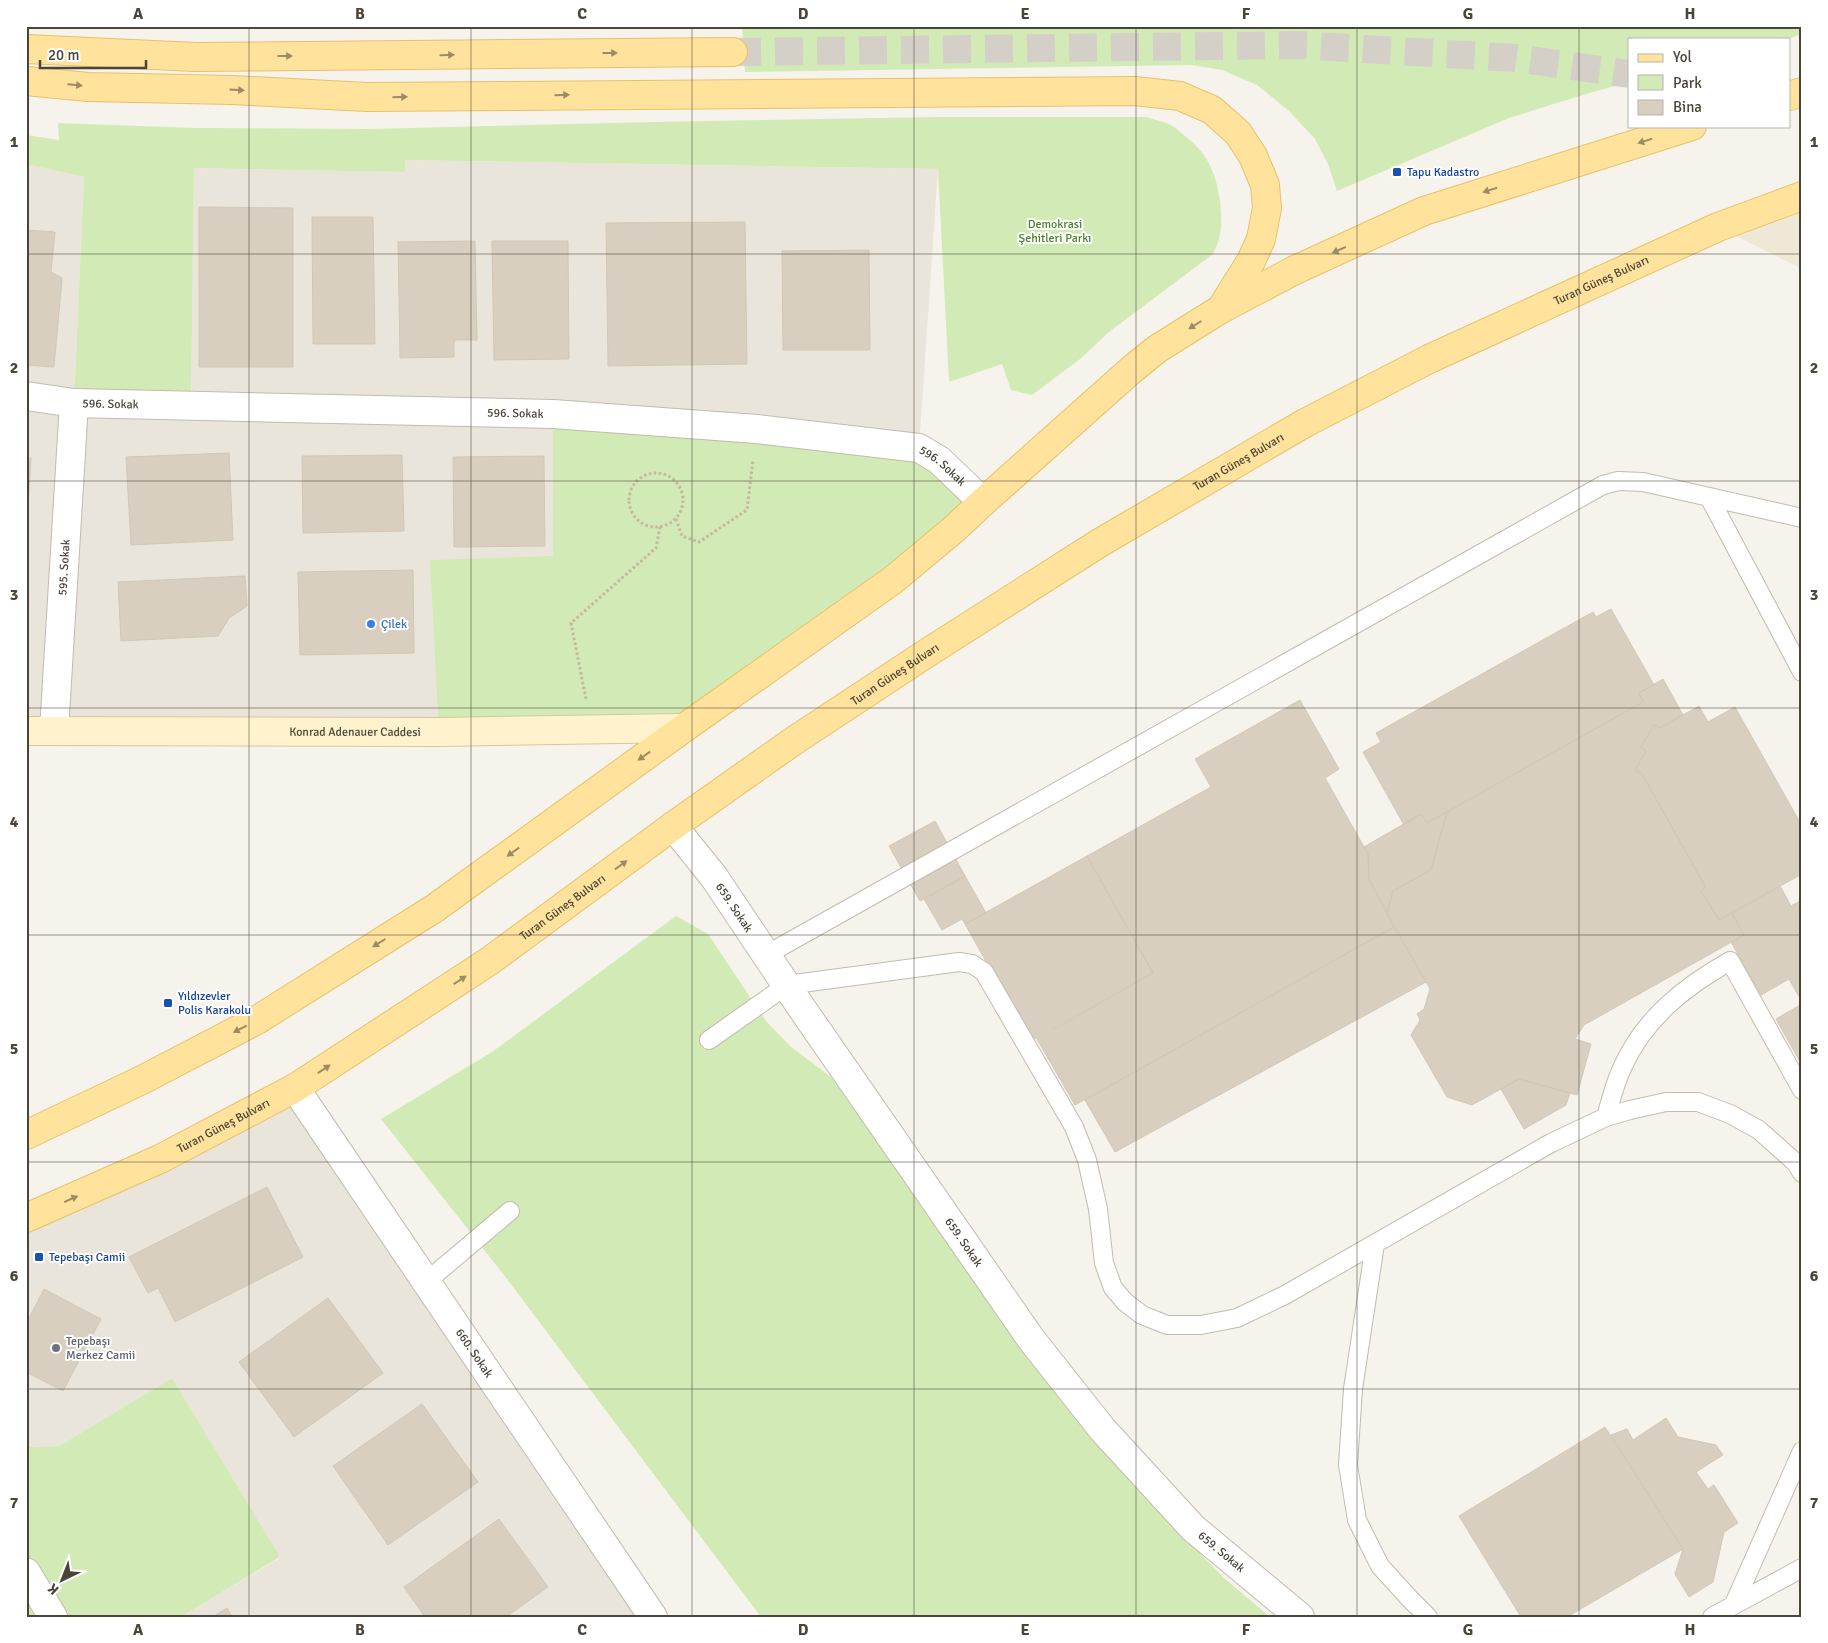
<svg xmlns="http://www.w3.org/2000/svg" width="1828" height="1643" font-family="Signika,sans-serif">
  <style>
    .residential { fill: #eae5da }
    .education { fill: #efe8d6 }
    .green { fill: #d2eab5 }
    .building { fill: #d8cfc1; stroke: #d3c7b4 }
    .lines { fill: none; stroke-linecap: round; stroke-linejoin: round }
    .primary-tunnel { stroke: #d4d0c8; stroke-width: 28; stroke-dasharray: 28 14; stroke-linecap: butt }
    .lane-casing { stroke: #c2bbae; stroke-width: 20 }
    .street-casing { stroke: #c2bbae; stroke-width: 30 }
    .secondary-casing { stroke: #d6c79b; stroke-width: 30 }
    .primary-casing { stroke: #e6c16a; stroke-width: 30 }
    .path { stroke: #c4b79f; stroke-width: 3; stroke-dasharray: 2.5 2.5; stroke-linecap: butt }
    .lane { stroke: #fff; stroke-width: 18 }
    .street { stroke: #fff; stroke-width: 28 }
    .secondary { stroke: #fff3cd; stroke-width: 28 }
    .primary { stroke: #ffe39c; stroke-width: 28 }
    .oneway { fill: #9c8c66 }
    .grid { fill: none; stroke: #4b4439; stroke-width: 1; stroke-opacity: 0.55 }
    .transit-dot { fill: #1a4fb4; stroke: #fff; stroke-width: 2 }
    .shop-dot { fill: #3f7fe0; stroke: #fff; stroke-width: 2 }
    .worship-dot { fill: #6b7280; stroke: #fff; stroke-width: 2 }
    .labels { text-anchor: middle; stroke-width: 4; stroke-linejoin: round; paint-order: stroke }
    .transit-label { font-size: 12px; fill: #164399; stroke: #fff; text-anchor: start }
    .park-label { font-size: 12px; fill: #4a7f2a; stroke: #fff }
    .street-label { font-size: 12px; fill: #4b4439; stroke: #fff }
    .shop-label { font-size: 12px; fill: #366cbe; stroke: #fff; text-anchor: start }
    .worship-label { font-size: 12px; fill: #5b616d; stroke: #fff; text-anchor: start }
    .neatline { fill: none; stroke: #4b4439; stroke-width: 2 }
    .grid-label { font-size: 16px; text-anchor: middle; font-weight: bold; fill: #4b4439 }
  </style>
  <rect width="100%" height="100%" fill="#f6f3ec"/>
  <path class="residential" d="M 405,160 L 938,169 L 919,448 L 553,414 L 553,556 L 439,732 L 26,731 L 26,164 L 84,177 L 74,403 L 191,404 L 194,168 L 405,172 Z
    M 295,1088 L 653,1617 L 181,1617 L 280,1558 L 172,1378 L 59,1446 L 30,1447 L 26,1445 L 26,1218 Z"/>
  <path class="education" d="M 1802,196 L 1802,269 L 1718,227 Z"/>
  <path class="green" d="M 742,26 L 1802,26 L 1802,34 L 1788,39 L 1629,39 L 1629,82 L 1586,94 L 1509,118 L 1337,191 L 1328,164 L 1315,139 L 1289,111 L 1257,85 L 1222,70 L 1191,65 L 745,72 Z
    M 938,117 L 1147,117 C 1154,120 1162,121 1169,124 C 1175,127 1180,132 1185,136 C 1208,154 1216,173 1220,201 C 1222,223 1223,234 1213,254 L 1109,332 L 1080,359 L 1032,395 L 1011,390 L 1002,364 L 949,382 L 938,169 L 405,160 L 405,172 L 194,168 L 191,405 L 74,403 L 84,177 L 26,164 L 26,135 L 59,140 L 58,123 L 194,128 L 370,129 L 653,122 Z
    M 553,414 L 919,448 L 983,502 L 684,728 L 439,732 L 430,560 L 553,556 Z
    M 676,916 L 708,934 L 766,1021 L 790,1046 L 831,1077 L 1032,1356 L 1101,1443 L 1160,1513 L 1224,1578 L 1270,1617 L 761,1617 L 504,1275 L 381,1119 L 492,1052 Z
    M 172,1378 L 280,1557 L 181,1617 L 26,1617 L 26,1445 L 30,1447 L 59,1446 Z"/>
  <path class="building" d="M 199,207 L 293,208 L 293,367 L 199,367 Z
    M 312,217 L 373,217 L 375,344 L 313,344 Z
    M 745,222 L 747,364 L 608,366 L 606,223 Z
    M 26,230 L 55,232 L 51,272 L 62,278 L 54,367 L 26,365 Z
    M 475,241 L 477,340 L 454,340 L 454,357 L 400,358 L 398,242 Z
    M 492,241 L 568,241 L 569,359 L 494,360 Z
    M 869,250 L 870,350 L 783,350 L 782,251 Z
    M 229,453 L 233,540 L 131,545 L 126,457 Z
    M 402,455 L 404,531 L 303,533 L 302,456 Z
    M 544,456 L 545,546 L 454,547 L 453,457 Z
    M 26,458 L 31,458 L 26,538 Z
    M 413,570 L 414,653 L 300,655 L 298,572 Z
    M 245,576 L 247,606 L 229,618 L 218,636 L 121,641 L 118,582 Z
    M 1611,609 L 1654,685 L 1639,693 L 1643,702 L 1427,823 L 1421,814 L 1404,825 L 1363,752 L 1381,742 L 1376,733 L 1593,612 L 1596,617 Z
    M 1663,679 L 1683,715 L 1660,728 L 1654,725 L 1641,747 L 1646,751 L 1635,770 L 1642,774 L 1705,886 L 1701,891 L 1719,920 L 1732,913 L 1744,935 L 1584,1025 L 1575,1039 L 1591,1044 L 1577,1095 L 1519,1079 L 1472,1105 L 1447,1097 L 1411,1035 L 1420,1020 L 1417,1014 L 1424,1009 L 1430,989 L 1387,913 L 1393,891 L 1431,870 L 1447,812 L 1643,702 L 1639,693 Z
    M 1300,700 L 1339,769 L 1325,778 L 1368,854 L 1369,879 L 1394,927 L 1075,1105 L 1037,1039 L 1153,973 L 1087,856 L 1211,787 L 1195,759 Z
    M 1699,706 L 1708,722 L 1735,707 L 1802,826 L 1802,874 L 1719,920 L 1701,891 L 1705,886 L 1642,774 L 1635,770 L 1646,751 L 1641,747 L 1654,725 L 1660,728 Z
    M 1447,812 L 1431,870 L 1393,891 L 1387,913 L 1369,879 L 1368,854 L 1364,847 L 1421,814 L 1427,823 Z
    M 935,821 L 965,876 L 920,901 L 889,846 Z
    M 1087,856 L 1153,973 L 1031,1041 L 965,924 Z
    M 965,876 L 986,913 L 965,924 L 962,919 L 942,930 L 924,899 Z
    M 1780,886 L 1791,906 L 1802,900 L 1802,1002 L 1789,979 L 1761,995 L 1731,942 L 1744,935 L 1732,913 Z
    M 1394,927 L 1426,982 L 1115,1152 L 1085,1100 Z
    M 1802,1004 L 1802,1065 L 1776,1019 Z
    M 1519,1079 L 1570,1093 L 1566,1105 L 1524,1129 L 1501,1089 Z
    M 267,1187 L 303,1257 L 175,1322 L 158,1288 L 148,1293 L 129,1257 Z
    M 44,1289 L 101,1319 L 63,1391 L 26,1372 L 26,1324 Z
    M 328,1298 L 383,1373 L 294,1437 L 239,1362 Z
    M 422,1404 L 478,1482 L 388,1545 L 333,1466 Z
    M 1666,1418 L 1678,1437 L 1716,1445 L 1723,1455 L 1696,1472 L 1708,1489 L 1714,1485 L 1738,1523 L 1724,1532 L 1713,1582 L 1689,1597 L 1675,1574 L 1683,1549 L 1611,1435 L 1627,1429 L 1633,1440 Z
    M 1605,1427 L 1683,1549 L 1567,1617 L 1521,1617 L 1459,1516 Z
    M 499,1519 L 548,1587 L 506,1617 L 425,1617 L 404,1587 Z
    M 227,1608 L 232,1617 L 213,1617 Z"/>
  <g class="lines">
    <path class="primary-tunnel" d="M 733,52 L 1297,45 L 1515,58 L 1629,74"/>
    <defs>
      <path id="lane" d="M 1709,497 L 1802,672
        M 766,955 L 1603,485 L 1618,481 L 1643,482 L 1802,518
        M 709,1040 L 787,985 L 959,962 L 972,964 L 984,972 L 1074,1127 L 1087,1160 L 1098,1209 L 1104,1263 L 1113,1288 L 1125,1302 L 1142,1315 L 1167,1325 L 1201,1325 L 1237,1318 L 1285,1295 L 1551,1143 L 1606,1117 L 1630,1110 L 1666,1102 L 1698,1102 L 1730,1114 L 1759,1130 L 1796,1163 L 1802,1173
        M 1606,1117 C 1611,1100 1615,1082 1623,1066 C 1645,1018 1684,987 1730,961 L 1802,1090
        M 1375,1244 L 1353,1389 L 1348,1465 L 1357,1520 L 1380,1566 L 1409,1598 L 1428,1617
        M 426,1282 L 510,1211
        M 1734,1604 L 1802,1451
        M 1712,1617 L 1802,1568"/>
      <g id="street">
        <path id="s1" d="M 26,396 L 74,403 L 553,414 L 757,429 L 919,448 L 939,460 L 983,502"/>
        <path id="s2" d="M 54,731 L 74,403"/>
        <path id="s3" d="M 673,826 L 714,877 L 801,1007 L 1031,1339 L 1103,1430 L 1193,1528 L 1300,1617"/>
        <path id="s4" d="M 295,1088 L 653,1617"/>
        <path d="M 26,1572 L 53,1617"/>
      </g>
      <g id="secondary">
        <path id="s5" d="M 26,731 L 439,732 L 684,728"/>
      </g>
      <g id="primary">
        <path d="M 26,49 L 196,57 L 733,52"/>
        <path d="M 26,81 L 88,87 L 232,90 L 367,97 L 1135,91 L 1180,96 L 1212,110 L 1238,133 L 1253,156 L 1265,185 L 1267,208 L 1261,239 L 1251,261 L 1221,309"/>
        <path d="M 1789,96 L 1802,92"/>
        <path d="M 26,1135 L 142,1080 L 257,1020 L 435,908 L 684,728 L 893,580 L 953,530 L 983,502 L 1130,371 L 1157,349 L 1221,309 L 1295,270 L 1424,211 L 1692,126"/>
        <path id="s6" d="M 26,1218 L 160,1159 L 295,1088 L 488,962 L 673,826 L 795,740 L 927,653 L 1101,542 L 1305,423 L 1429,359 L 1718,227 L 1802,196"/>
      </g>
    </defs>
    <use href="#lane" class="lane-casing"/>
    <use href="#street" class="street-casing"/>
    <use href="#secondary" class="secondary-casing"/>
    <use href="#primary" class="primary-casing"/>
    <path class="path" d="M629 500a27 27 0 1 1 54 0a27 27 0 1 1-54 0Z
      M 676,519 L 682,536 L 699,542 L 747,510 L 753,460
      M 586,699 L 571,623 L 656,548 L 660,527"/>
    <use href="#lane" class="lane"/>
    <use href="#street" class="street"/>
    <use href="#secondary" class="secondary"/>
    <use href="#primary" class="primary"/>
  </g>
  <defs><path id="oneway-solid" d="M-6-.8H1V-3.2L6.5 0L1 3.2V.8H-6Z" transform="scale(1.25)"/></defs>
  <g class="oneway">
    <use href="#oneway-solid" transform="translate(610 53)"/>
    <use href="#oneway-solid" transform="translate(447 55) rotate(-1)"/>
    <use href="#oneway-solid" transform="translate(285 56)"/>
    <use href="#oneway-solid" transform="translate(75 85) rotate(5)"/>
    <use href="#oneway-solid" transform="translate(237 90) rotate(3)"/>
    <use href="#oneway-solid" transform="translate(562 95) rotate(-1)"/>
    <use href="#oneway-solid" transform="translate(400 97) rotate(-1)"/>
    <use href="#oneway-solid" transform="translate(1645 141) rotate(162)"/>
    <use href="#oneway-solid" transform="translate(1490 190) rotate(162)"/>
    <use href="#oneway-solid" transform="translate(1339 250) rotate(156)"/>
    <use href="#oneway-solid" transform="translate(1195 325) rotate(148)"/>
    <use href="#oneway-solid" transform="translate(644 756) rotate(144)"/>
    <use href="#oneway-solid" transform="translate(513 852) rotate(144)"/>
    <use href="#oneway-solid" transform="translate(621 865) rotate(-36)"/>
    <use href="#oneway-solid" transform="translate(379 943) rotate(148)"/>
    <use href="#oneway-solid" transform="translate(460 980) rotate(-33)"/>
    <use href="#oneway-solid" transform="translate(240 1029) rotate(153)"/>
    <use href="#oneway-solid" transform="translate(324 1069) rotate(-33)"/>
    <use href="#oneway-solid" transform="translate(71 1199) rotate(-24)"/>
  </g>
  <path class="grid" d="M 249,26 L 249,1617M 471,26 L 471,1617M 692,26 L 692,1617M 914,26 L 914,1617M 1136,26 L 1136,1617M 1357,26 L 1357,1617M 1579,26 L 1579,1617M 26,254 L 1802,254M 26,481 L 1802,481M 26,708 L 1802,708M 26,935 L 1802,935M 26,1162 L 1802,1162M 26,1389 L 1802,1389"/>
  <g class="transit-dot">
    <rect x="1392" y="167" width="10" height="10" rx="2.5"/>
    <rect x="163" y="998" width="10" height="10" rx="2.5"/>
    <rect x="34" y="1252" width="10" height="10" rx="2.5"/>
  </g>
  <circle class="shop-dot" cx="371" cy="624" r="5"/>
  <circle class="worship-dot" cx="56" cy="1348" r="5"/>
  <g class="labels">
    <g class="transit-label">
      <text x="1407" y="176">Tapu Kadastro</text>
      <text x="178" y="1000">Yıldızevler<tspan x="178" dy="14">Polis Karakolu</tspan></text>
      <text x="49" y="1261">Tepebaşı Camii</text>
    </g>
    <g class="park-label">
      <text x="1055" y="228">Demokrasi<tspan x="1055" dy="14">Şehitleri Parkı</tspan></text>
    </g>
    <g class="street-label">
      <text dy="4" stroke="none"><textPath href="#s6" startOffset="1838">Turan Güneş Bulvarı</textPath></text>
      <text dy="4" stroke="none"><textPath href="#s1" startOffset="85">596. Sokak</textPath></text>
      <text dy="4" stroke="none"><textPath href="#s1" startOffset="490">596. Sokak</textPath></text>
      <text dy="4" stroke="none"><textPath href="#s6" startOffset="1432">Turan Güneş Bulvarı</textPath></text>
      <text dy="4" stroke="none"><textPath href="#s1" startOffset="925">596. Sokak</textPath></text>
      <text dy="4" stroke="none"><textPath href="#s2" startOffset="164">595. Sokak</textPath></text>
      <text dy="4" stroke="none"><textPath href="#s6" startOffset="1028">Turan Güneş Bulvarı</textPath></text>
      <text dy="4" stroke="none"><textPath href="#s5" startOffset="329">Konrad Adenauer Caddesi</textPath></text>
      <text dy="4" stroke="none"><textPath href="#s6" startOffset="622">Turan Güneş Bulvarı</textPath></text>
      <text dy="4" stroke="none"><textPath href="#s3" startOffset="102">659. Sokak</textPath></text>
      <text dy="4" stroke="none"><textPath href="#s6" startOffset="218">Turan Güneş Bulvarı</textPath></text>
      <text dy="4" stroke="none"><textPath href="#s3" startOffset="508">659. Sokak</textPath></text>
      <text dy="4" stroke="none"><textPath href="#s4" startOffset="320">660. Sokak</textPath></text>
      <text dy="4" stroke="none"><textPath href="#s3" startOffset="912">659. Sokak</textPath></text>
    </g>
    <g class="shop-label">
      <text x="381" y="628">Çilek</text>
    </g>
    <g class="worship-label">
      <text x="66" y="1345">Tepebaşı<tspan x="66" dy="14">Merkez Camii</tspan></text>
    </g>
  </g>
  <rect width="1828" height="1643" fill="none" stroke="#ffffff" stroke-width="55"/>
  <rect x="1628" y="38" width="162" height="90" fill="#ffffff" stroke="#b7b4b0"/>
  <rect x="1638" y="54" width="25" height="8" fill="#ffe39c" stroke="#b7b4b0"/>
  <text x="1673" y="62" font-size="15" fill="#4b4439">Yol</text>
  <rect x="1638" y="75" width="25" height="15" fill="#d2eab5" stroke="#b7b4b0"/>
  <text x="1673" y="88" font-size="15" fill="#4b4439">Park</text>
  <rect x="1638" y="100" width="25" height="15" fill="#d8cfc1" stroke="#b7b4b0"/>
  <text x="1673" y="112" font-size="15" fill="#4b4439">Bina</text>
  <g transform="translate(62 1580) rotate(223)" stroke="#ffffff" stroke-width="4" paint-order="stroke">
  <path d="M0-4L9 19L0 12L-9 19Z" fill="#4b4439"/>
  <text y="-8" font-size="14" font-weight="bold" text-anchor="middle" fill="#4b4439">K</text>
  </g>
  <path d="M40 60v8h106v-8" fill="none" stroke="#4b4439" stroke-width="2.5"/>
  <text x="48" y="60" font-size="15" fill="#4b4439" stroke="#ffffff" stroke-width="4" paint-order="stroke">20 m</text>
  <rect x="28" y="28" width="1772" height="1588" class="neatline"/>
  <g class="grid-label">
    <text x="138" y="19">A</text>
    <text x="360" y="19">B</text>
    <text x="582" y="19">C</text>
    <text x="803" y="19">D</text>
    <text x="1025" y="19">E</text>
    <text x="1246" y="19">F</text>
    <text x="1468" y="19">G</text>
    <text x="1690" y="19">H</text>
    <text x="14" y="147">1</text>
    <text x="1814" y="147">1</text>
    <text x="14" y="373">2</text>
    <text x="1814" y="373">2</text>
    <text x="14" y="600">3</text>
    <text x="1814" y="600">3</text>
    <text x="14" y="827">4</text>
    <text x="1814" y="827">4</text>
    <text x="14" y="1054">5</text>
    <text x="1814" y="1054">5</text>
    <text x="14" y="1281">6</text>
    <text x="1814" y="1281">6</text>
    <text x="14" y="1508">7</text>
    <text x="1814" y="1508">7</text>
    <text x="138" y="1635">A</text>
    <text x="360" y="1635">B</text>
    <text x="582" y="1635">C</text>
    <text x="803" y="1635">D</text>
    <text x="1025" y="1635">E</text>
    <text x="1246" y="1635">F</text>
    <text x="1468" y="1635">G</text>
    <text x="1690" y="1635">H</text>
  </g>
</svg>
